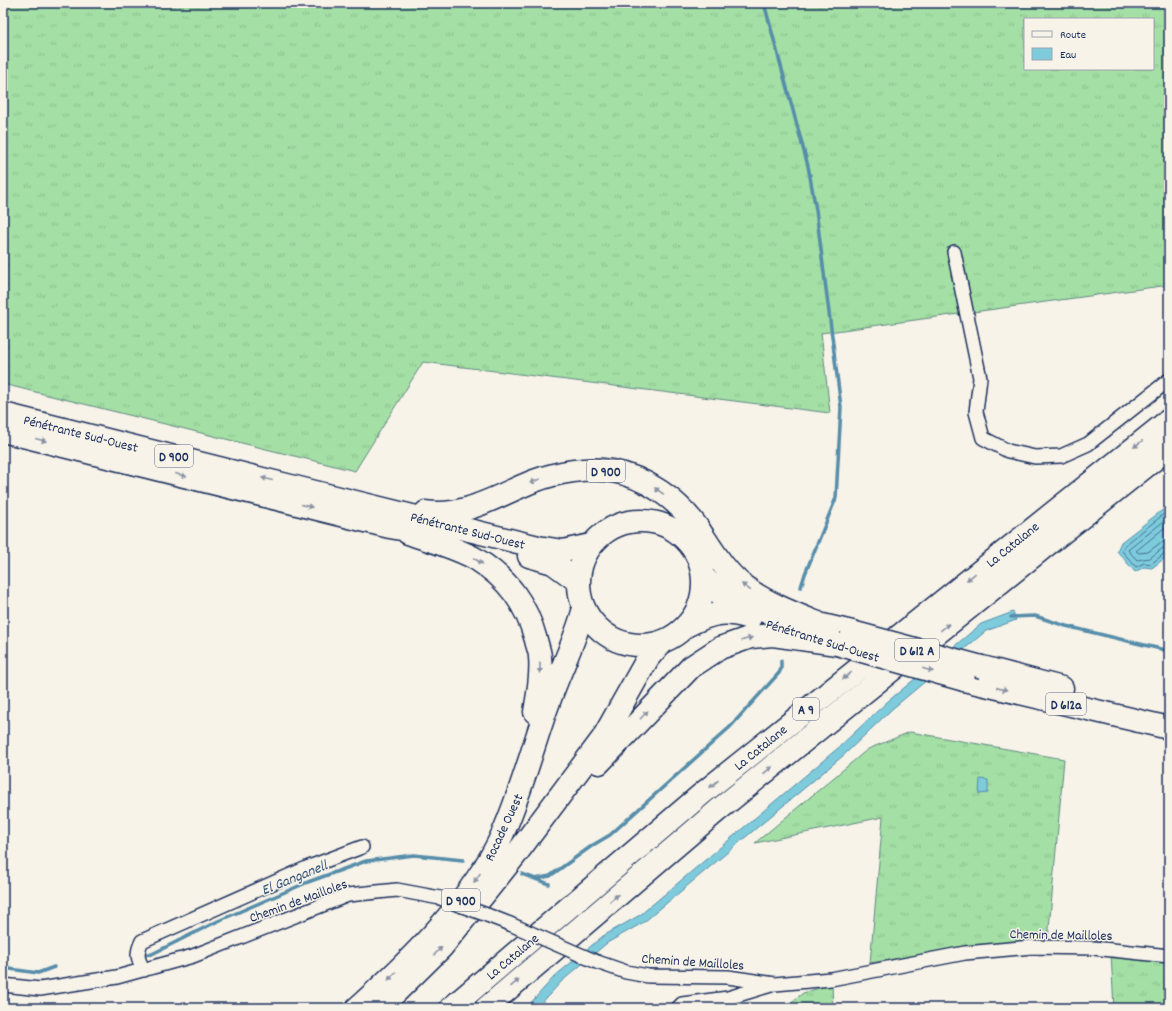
<svg xmlns="http://www.w3.org/2000/svg" width="1172" height="1011" font-family="Dekko,sans-serif">
  <style>
    .grass { fill: url(#grass-tufts); stroke: #608782; fill-rule: evenodd }
    .water { fill: #7ecbdc; stroke: #568daa }
    .lines { fill: none; stroke-linecap: round; stroke-linejoin: round }
    .shore { stroke: #436d90; stroke-width: 1 }
    .stream { stroke: #568daa; stroke-width: 3.5 }
    .minor-casing { stroke: #1b2f5e; stroke-width: 16 }
    .trunk-casing { stroke: #1b2f5e; stroke-width: 25 }
    .motorway-casing { stroke: #1b2f5e; stroke-width: 25 }
    .minor { stroke: #f7f3e8; stroke-width: 13 }
    .trunk { stroke: #f7f3e8; stroke-width: 22 }
    .motorway { stroke: #f7f3e8; stroke-width: 22 }
    .minor-bridge-casing { stroke: #1b2f5e; stroke-width: 16; stroke-linecap: butt }
    .trunk-bridge-casing { stroke: #1b2f5e; stroke-width: 25; stroke-linecap: butt }
    .minor-bridge { stroke: #f7f3e8; stroke-width: 13 }
    .trunk-bridge { stroke: #f7f3e8; stroke-width: 22 }
    .oneway { fill: #8991a3 }
    .labels { text-anchor: middle; stroke-width: 3; stroke-linejoin: round; paint-order: stroke }
    .shield { fill: #f7f3e8; stroke: #5d6a87; stroke-width: 1 }
    .shield-label { font-size: 13px; font-weight: bold; fill: #1b2f5e }
    .street-label { font-size: 14px; fill: #1b2f5e; stroke: #f7f3e8 }
    .water-label { font-size: 15px; font-style: italic; fill: #34567e; stroke: #f7f3e8 }
  </style>
  <defs>
    <pattern id="grass-tufts" width="24" height="20" patternUnits="userSpaceOnUse"><rect width="24" height="20" fill="#a4dfa5"/><path d="M3 7l-1-3M5 7V3M7 7l1-3M15 17l-1-3M17 17v-4M19 17l1-3" fill="none" stroke="#8dc090"/></pattern>
  </defs>
  <rect width="100%" height="100%" fill="#f7f3e8"/>
  <filter id="ink" filterUnits="userSpaceOnUse"><feTurbulence type="fractalNoise" baseFrequency=".025" numOctaves="2"/><feDisplacementMap in="SourceGraphic" scale="8" xChannelSelector="R" yChannelSelector="G"/><feConvolveMatrix kernelMatrix="1 2 1 2 8 2 1 2 1" color-interpolation-filters="sRGB"/></filter>
  <g filter="url(#ink)">
    <path class="grass" d="M 3,3 L 1169,3 L 1169,285 L 821,333 L 830,413 L 423,362 L 355,471 L 3,384 ZM 1025,19 L 1153,19 L 1153,69 L 1025,69 Z
      M 910,732 L 1064,759 L 1048,940 L 959,948 L 870,963 L 883,817 L 755,843 L 868,749 Z
      M 1111,954 L 1169,962 L 1169,1008 L 1114,1008 Z
      M 832,984 L 833,1008 L 784,1008 L 803,993 Z"/>
    <path class="water" d="M 1169,505 L 1169,555 L 1152,568 L 1144,567 L 1135,572 L 1117,551 L 1121,542 Z
      M 1013,612 L 1016,620 L 986,631 L 892,709 L 844,755 L 644,922 L 607,943 L 561,982 L 537,1008 L 526,1008 L 555,976 L 603,936 L 640,915 L 838,748 L 887,702 L 981,624 Z
      M 980,779 L 988,780 L 988,793 L 979,794 Z"/>
    <g class="lines">
      <path class="shore" d="M 1169,510 L 1125,545 L 1122,551 L 1136,567 L 1144,563 L 1151,564 L 1165,553 L 1169,552
        M 1169,517 L 1128,550 L 1137,560 L 1150,558 L 1163,548 L 1169,547
        M 1169,524 L 1136,551 L 1139,553 L 1148,552 L 1160,543 L 1169,541"/>
      <path class="stream" d="M 764,3 L 808,166 L 816,210 L 841,407 L 836,498 L 805,574 L 801,587
        M 1011,617 L 1035,616 L 1066,626 L 1169,651
        M 522,874 L 549,884
        M 535,879 L 550,876 L 593,845 L 610,835 L 730,727 L 779,673 L 781,669 L 781,661
        M 142,955 L 152,954 L 218,921 L 308,882 L 366,861 L 414,855 L 463,860
        M 3,968 L 38,973 L 54,967"/>
      <defs>
        <path id="minor" d="M 954,252 L 980,378 L 976,412 L 983,438 L 1008,451 L 1035,457 L 1061,456 L 1088,444 L 1169,380
          M 487,915 L 510,924
          M 597,962 L 626,972 L 648,976 L 728,977 L 775,984 L 831,979 L 965,953 L 1032,947 L 1093,948 L 1169,956
          M 144,970 C 137,959 136,953 142,941 L 309,867 L 362,847
          M 3,985 L 40,989 L 117,977 L 193,956 L 348,895 L 397,890 L 440,898
          M 678,1008 L 682,1004 L 728,998 L 771,985"/>
        <path id="trunk" d="M 3,414 C 182,458 359,504 538,547 L 563,551 L 591,545
          M 3,431 L 390,527 L 423,533
          M 426,512 C 465,518 500,494 534,481 C 558,472 587,467 612,471 C 646,477 678,500 698,528 C 712,549 725,572 745,587 C 767,603 793,613 818,623
          M579 583a62 62 0 1 1 124 0a62 62 0 1 1-124 0Z
          M 408,533 C 430,541 455,547 476,559 C 508,579 526,603 536,640 C 537,645 540,652 540,657 C 542,675 538,694 535,712
          M 529,556 L 553,563 L 579,582
          M 704,577 L 722,596 L 734,604 L 852,632
          M 688,625 C 711,613 725,610 750,618
          M 982,667 L 1062,688
          M 964,680 L 1169,728
          M 599,763 L 691,667 L 720,648 L 751,637 L 773,635 L 837,644
          M 357,1008 C 410,961 474,898 503,833 C 523,788 534,741 551,696 C 562,666 576,639 584,608
          M 380,1008 L 442,947 L 514,857 L 603,738 L 648,658 L 661,643"/>
        <path id="motorway" d="M 451,1008 L 703,793 L 1169,420
          M 486,1008 L 717,811 L 1043,548 L 1169,448"/>
      </defs>
      <use href="#minor" class="minor-casing"/>
      <use href="#trunk" class="trunk-casing"/>
      <use href="#motorway" class="motorway-casing"/>
      <use href="#minor" class="minor"/>
      <use href="#trunk" class="trunk"/>
      <use href="#motorway" class="motorway"/>
      <defs>
        <path id="minor-bridge" d="M 440,898 L 487,915
          M 510,924 L 597,962"/>
        <path id="trunk-bridge" d="M 852,632 L 982,667
          M 837,644 L 964,680"/>
      </defs>
      <use href="#minor-bridge" class="minor-bridge-casing"/>
      <use href="#trunk-bridge" class="trunk-bridge-casing"/>
      <use href="#minor-bridge" class="minor-bridge"/>
      <use href="#trunk-bridge" class="trunk-bridge"/>
    </g>
    <defs><path id="oneway-solid" d="M-6-.8H1V-3.2L6.5 0L1 3.2V.8H-6Z"/></defs>
    <g class="oneway">
      <use href="#oneway-solid" transform="translate(41 440) rotate(14)"/>
      <use href="#oneway-solid" transform="translate(1138 444) rotate(142)"/>
      <use href="#oneway-solid" transform="translate(181 475) rotate(14)"/>
      <use href="#oneway-solid" transform="translate(267 479) rotate(-166)"/>
      <use href="#oneway-solid" transform="translate(535 481) rotate(160)"/>
      <use href="#oneway-solid" transform="translate(659 491) rotate(-145)"/>
      <use href="#oneway-solid" transform="translate(307 506) rotate(14)"/>
      <use href="#oneway-solid" transform="translate(478 561) rotate(33)"/>
      <use href="#oneway-solid" transform="translate(971 577) rotate(141)"/>
      <use href="#oneway-solid" transform="translate(746 587) rotate(-144)"/>
      <use href="#oneway-solid" transform="translate(945 627) rotate(-39)"/>
      <use href="#oneway-solid" transform="translate(747 639) rotate(-16)"/>
      <use href="#oneway-solid" transform="translate(540 668) rotate(91)"/>
      <use href="#oneway-solid" transform="translate(928 670) rotate(16)"/>
      <use href="#oneway-solid" transform="translate(847 676) rotate(141)"/>
      <use href="#oneway-solid" transform="translate(1002 689) rotate(13)"/>
      <use href="#oneway-solid" transform="translate(644 715) rotate(-46)"/>
      <use href="#oneway-solid" transform="translate(768 770) rotate(-39)"/>
      <use href="#oneway-solid" transform="translate(714 784) rotate(141)"/>
      <use href="#oneway-solid" transform="translate(477 878) rotate(124)"/>
      <use href="#oneway-solid" transform="translate(614 898) rotate(-40)"/>
      <use href="#oneway-solid" transform="translate(438 951) rotate(-46)"/>
      <use href="#oneway-solid" transform="translate(392 976) rotate(134)"/>
      <use href="#oneway-solid" transform="translate(515 983) rotate(-40)"/>
    </g>
  </g>
  <g class="labels">
    <g class="shield">
      <rect x="155" y="445" width="38" height="22" rx="3"/>
      <rect x="587" y="460" width="38" height="22" rx="3"/>
      <rect x="895" y="639" width="44" height="22" rx="3"/>
      <rect x="1046" y="693" width="40" height="22" rx="3"/>
      <rect x="793" y="698" width="26" height="22" rx="3"/>
      <rect x="442" y="889" width="38" height="22" rx="3"/>
    </g>
    <g class="shield-label">
      <text x="174" y="461">D 900</text>
      <text x="606" y="476">D 900</text>
      <text x="917" y="655">D 612 A</text>
      <text x="1066" y="709">D 612a</text>
      <text x="806" y="714">A 9</text>
      <text x="461" y="905">D 900</text>
    </g>
    <g class="street-label">
      <text transform="translate(81 433) rotate(14)" y="5">Pénétrante Sud-Ouest</text>
      <text transform="translate(468 530) rotate(14)" y="5">Pénétrante Sud-Ouest</text>
      <text transform="translate(1012 544) rotate(-39)" y="5">La Catalane</text>
      <text transform="translate(823 640) rotate(17)" y="5">Pénétrante Sud-Ouest</text>
      <text transform="translate(760 747) rotate(-39)" y="5">La Catalane</text>
      <text transform="translate(503 827) rotate(-65)" y="5">Rocade Ouest</text>
      <text transform="translate(298 900) rotate(-20)" y="5">Chemin de Mailloles</text>
      <text transform="translate(1061 934) rotate(1)" y="5">Chemin de Mailloles</text>
      <text transform="translate(512 956) rotate(-40)" y="5">La Catalane</text>
      <text transform="translate(693 961) rotate(4)" y="5">Chemin de Mailloles</text>
    </g>
    <g class="water-label">
      <text transform="translate(294 877) rotate(-22)" y="5">El Ganganell</text>
    </g>
  </g>
  <rect width="1172" height="1011" fill="none" stroke="#f7f3e8" stroke-width="16"/>
  <rect x="8" y="8" width="1156" height="995" fill="none" stroke="#1b2f5e" stroke-width="1.5" filter="url(#ink)"/>
  <rect x="1024" y="18" width="130" height="52" fill="#f7f3e8" stroke="#9fa5b1"/>
  <rect x="1032" y="31" width="20" height="6" fill="#f7f3e8" stroke="#9fa5b1"/>
  <text x="1060" y="38" font-size="12" fill="#1b2f5e">Route</text>
  <rect x="1032" y="48" width="20" height="12" fill="#7ecbdc" stroke="#9fa5b1"/>
  <text x="1060" y="58" font-size="12" fill="#1b2f5e">Eau</text>
</svg>
